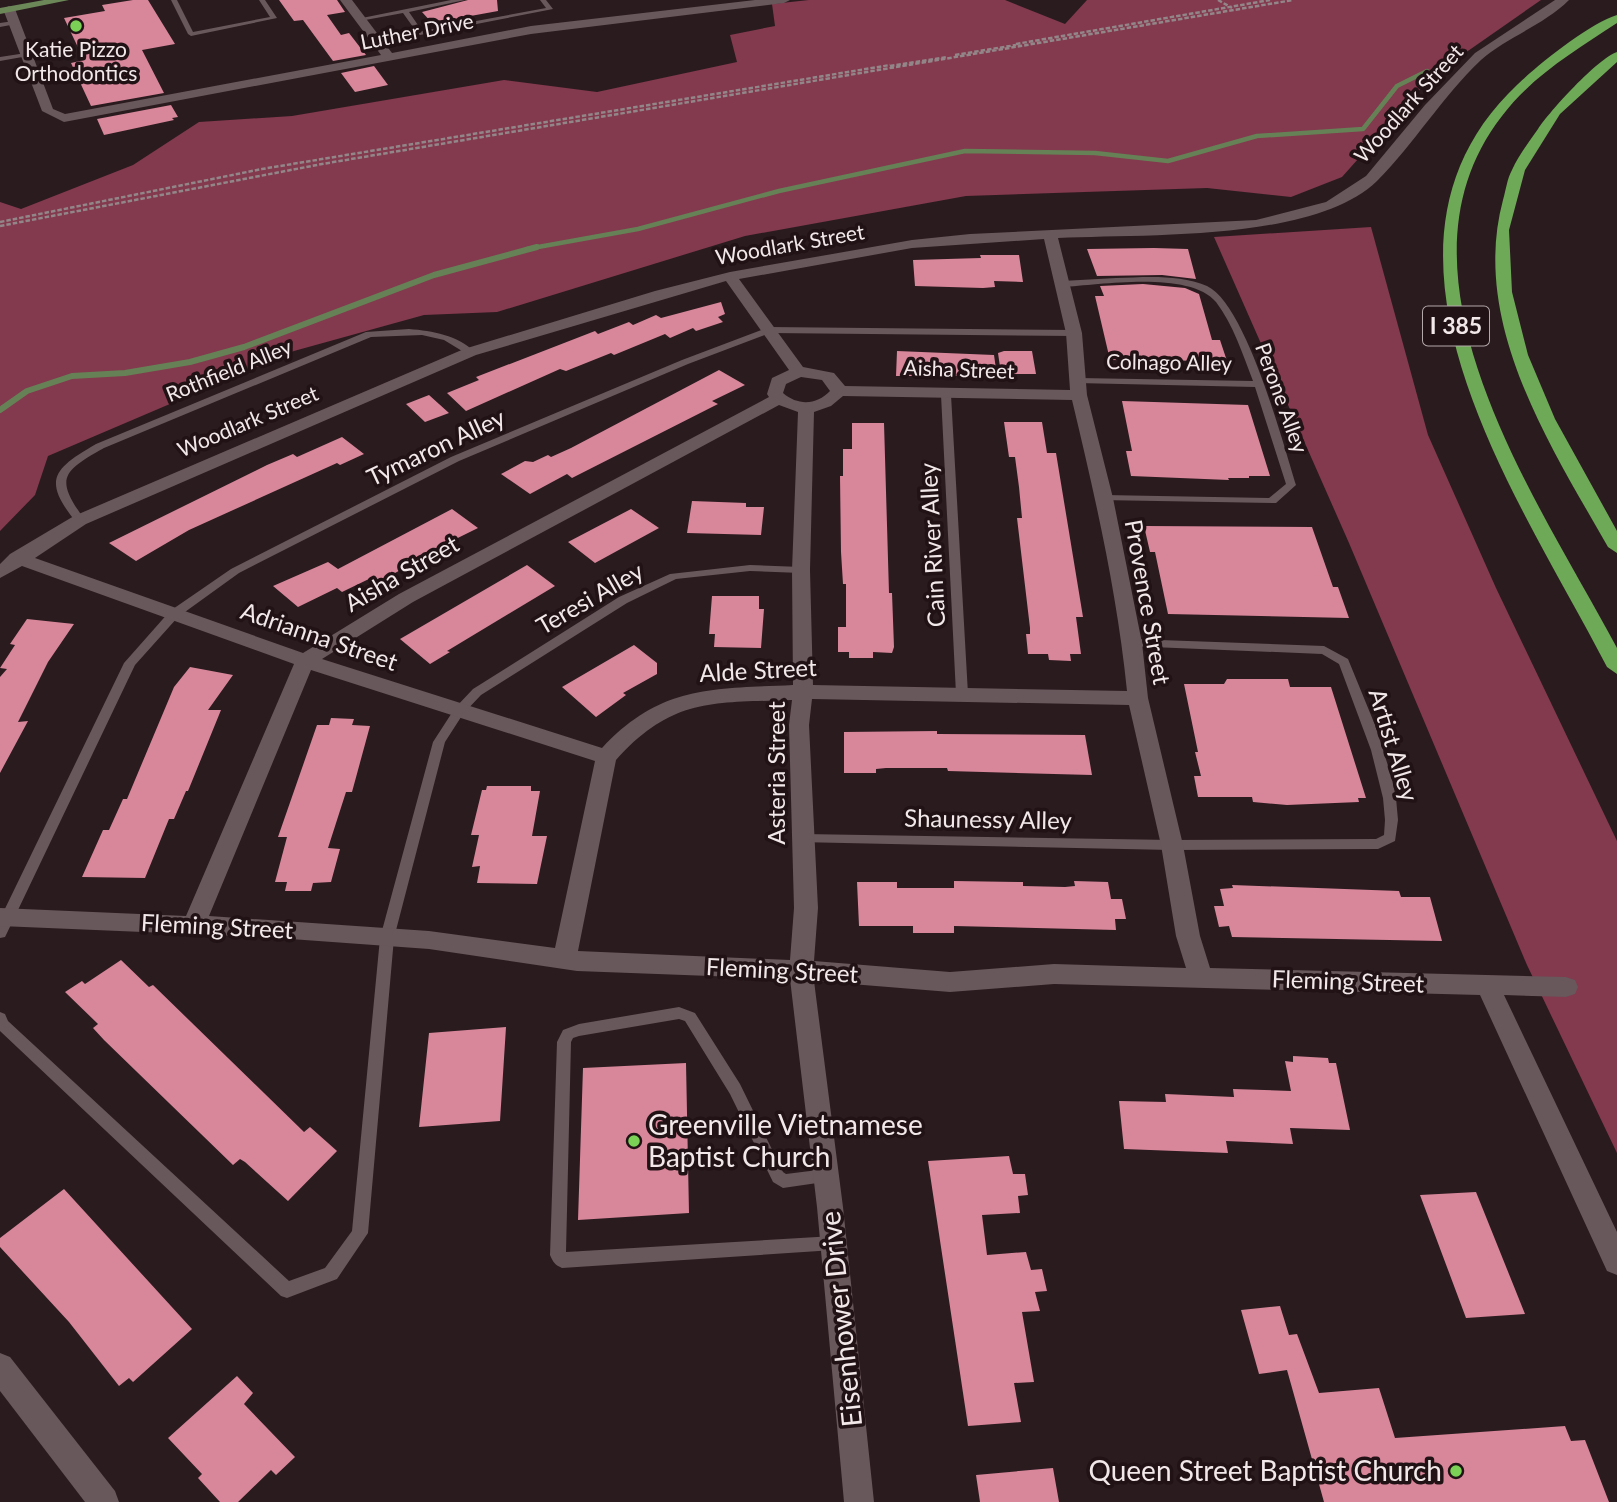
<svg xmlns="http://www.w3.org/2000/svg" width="1617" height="1502" font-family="Lato,sans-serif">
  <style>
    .forest { fill: #83394e }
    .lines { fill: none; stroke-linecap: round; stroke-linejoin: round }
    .stream-far1 { stroke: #658155; stroke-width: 4.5 }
    .stream { stroke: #658155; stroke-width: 6 }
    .building { fill: #d8869a }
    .path { stroke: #938689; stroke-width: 2.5; stroke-dasharray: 4.5 2; stroke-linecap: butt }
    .service { fill: #68575b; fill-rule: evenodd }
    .minor { fill: #68575b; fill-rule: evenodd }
    .tertiary { fill: #68575b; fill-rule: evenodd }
    .primary { fill: #6c8859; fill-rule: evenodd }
    .motorway { fill: #6ea957; fill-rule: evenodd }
    .poi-dot { fill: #7bd156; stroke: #201215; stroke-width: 2.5 }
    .labels { text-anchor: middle; stroke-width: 7; stroke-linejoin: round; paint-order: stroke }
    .far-street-label { font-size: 21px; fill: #f2e8ea; stroke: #201215 }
    .far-poi-label { font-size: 21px; fill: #f2e8ea; stroke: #201215 }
    .shield { fill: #201215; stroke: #b3a8aa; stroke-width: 2 }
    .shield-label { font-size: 23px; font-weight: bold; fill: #f2e8ea }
    .street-label { font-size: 24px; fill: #f2e8ea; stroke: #201215 }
    .near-poi-label { font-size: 28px; fill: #f2e8ea; stroke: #201215; text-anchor: start }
    .near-street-label { font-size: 28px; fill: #f2e8ea; stroke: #201215 }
  </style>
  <rect width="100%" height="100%" fill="#2a1b1f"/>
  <path class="forest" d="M 809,0 L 1005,0 L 1065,24 L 1087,0 L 1541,0 L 1432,76 L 1342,177 L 1291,197 L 1207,188 L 966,196 L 745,236 L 497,312 L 424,315 L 294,351 L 48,456 L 35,495 L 0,531 L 0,202 L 21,209 L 133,165 L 199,122 L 292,116 L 504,80 L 597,92 L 737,62 L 730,35 L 775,26 L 772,4 Z
    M 1371,227 L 1428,435 L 1496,588 L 1617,841 L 1617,1153 L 1527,965 L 1349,543 L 1214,237 Z"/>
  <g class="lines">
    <path class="stream-far1" d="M 527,249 L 638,229 L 779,191 L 965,151 L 1095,153 L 1168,161 L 1257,136 L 1363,129 L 1397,86 L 1427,71"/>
    <path class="stream" d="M 0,410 L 27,391 L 72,376 L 125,373 L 190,362 L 244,347 L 434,275 L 537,247"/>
  </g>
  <path class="building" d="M 133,0 L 148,0 L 175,44 L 142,50 L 164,93 L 91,106 L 71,63 L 84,60 L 64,18 L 105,11 L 102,5 Z
    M 279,0 L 337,0 L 345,12 L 327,15 L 341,35 L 349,33 L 366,55 L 333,61 L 303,20 L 294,21 Z
    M 468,0 L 497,0 L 498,11 L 432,23 L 422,12 Z
    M 374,66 L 388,85 L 355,92 L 341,73 Z
    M 171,105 L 178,117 L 172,118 L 174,120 L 104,135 L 97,119 Z
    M 1154,248 L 1188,249 L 1196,279 L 1162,275 L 1097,276 L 1087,249 Z
    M 980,255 L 1019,255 L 1023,282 L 994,281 L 995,287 L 983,288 L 915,286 L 913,260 L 981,258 Z
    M 1143,284 L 1185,288 L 1199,294 L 1212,340 L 1220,340 L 1227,361 L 1110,360 L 1095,296 L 1104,296 L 1100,286 Z
    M 721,302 L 725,314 L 718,317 L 723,322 L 696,331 L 693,328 L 670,338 L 665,334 L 614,355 L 611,353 L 566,371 L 560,369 L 466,411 L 447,393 L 479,380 L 476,377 L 595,331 L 598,334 L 629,322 L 633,325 L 656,315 L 661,318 Z
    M 897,351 L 994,355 L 997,376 L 896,376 Z
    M 1004,351 L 1032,351 L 1036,374 L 1001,374 L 998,353 Z
    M 719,370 L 745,385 L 712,401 L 718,404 L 572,478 L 567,474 L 530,494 L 501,474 L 525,461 L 533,462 L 548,455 L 551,457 L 571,448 Z
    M 429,395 L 449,413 L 425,422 L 406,404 Z
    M 1122,401 L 1248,405 L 1270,476 L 1249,476 L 1249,478 L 1228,478 L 1229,480 L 1131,476 L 1126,451 L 1132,451 Z
    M 1004,422 L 1042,422 L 1047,453 L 1056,453 L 1083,617 L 1076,617 L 1081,654 L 1070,654 L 1071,661 L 1049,660 L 1048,654 L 1028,654 L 1026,634 L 1030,634 L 1030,628 L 1017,518 L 1022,518 L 1019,487 L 1015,457 L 1009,457 Z
    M 852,423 L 884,423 L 889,593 L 892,593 L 894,647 L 892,653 L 873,652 L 873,658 L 849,658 L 849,652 L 838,652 L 838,627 L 846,627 L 846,584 L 843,584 L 841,552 L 840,476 L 843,476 L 843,449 L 852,449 Z
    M 342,437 L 364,454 L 340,465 L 337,463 L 189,530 L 136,561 L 109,543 L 267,465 L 293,454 L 297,457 Z
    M 692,501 L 746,503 L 746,507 L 764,507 L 761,535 L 687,533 Z
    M 452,509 L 478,528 L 401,566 L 404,568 L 379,582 L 373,577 L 342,592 L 337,588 L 298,607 L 273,586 L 328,562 L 338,569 Z
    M 631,509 L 659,528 L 595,563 L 568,542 Z
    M 1144,526 L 1312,527 L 1333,587 L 1338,587 L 1349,618 L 1168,614 L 1155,552 L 1150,552 Z
    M 527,565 L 555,586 L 447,651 L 450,652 L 430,664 L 400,639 Z
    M 712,596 L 759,596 L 759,609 L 764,609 L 761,648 L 714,647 L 715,634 L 709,634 Z
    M 27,619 L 74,624 L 48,662 L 18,722 L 28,721 L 0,773 L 0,677 L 7,669 L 0,668 L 15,645 L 10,644 Z
    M 634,645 L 657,663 L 657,674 L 623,693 L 626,695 L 596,717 L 562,687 Z
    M 190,667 L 233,675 L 208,710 L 221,710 L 188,791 L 186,791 L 174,819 L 169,819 L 145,878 L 82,877 L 103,830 L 109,830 L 123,799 L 127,799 L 174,687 Z
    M 1227,679 L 1288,679 L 1290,687 L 1331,687 L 1366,798 L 1358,798 L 1359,802 L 1287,805 L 1253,802 L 1252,797 L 1198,797 L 1194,776 L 1201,776 L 1195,752 L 1198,752 L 1184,684 L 1224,684 Z
    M 331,718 L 354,719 L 352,725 L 370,726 L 352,792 L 346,792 L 328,848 L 340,849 L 331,882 L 313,883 L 311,891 L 285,891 L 287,882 L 275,882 L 287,837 L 278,837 L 317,725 L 329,725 Z
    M 937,731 L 937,734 L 1085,735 L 1092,775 L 948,771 L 947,768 L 886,768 L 876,769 L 876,773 L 844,773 L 844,732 Z
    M 487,786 L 531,786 L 531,791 L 540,791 L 532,836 L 547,836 L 537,884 L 477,883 L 480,866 L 472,867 L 479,835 L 471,835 L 482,790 L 486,790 Z
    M 954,881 L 1023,882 L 1023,886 L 1065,887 L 1075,886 L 1074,881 L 1108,882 L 1111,899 L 1122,899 L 1126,919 L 1115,919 L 1116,930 L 954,926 L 954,933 L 913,933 L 913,926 L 859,926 L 857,882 L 897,882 L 897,888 L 954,888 Z
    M 1232,885 L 1399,891 L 1401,897 L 1430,897 L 1442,941 L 1232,937 L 1229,926 L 1219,927 L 1214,906 L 1224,906 L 1220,889 L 1233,888 Z
    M 121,960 L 149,987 L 153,985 L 304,1132 L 310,1127 L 337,1151 L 288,1201 L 245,1162 L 240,1159 L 233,1165 L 104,1040 L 93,1028 L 98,1024 L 65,992 L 82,981 L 85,984 Z
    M 506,1027 L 500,1121 L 419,1127 L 429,1033 Z
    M 1293,1056 L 1328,1058 L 1329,1063 L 1336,1063 L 1350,1130 L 1290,1128 L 1293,1144 L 1226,1141 L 1228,1153 L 1124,1149 L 1119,1101 L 1166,1102 L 1165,1094 L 1234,1097 L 1233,1089 L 1291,1091 L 1285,1061 L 1293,1062 Z
    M 686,1063 L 689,1213 L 578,1220 L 583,1068 Z
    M 1009,1156 L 1013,1174 L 1025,1174 L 1028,1195 L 1018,1196 L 1020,1213 L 982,1215 L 987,1255 L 1026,1252 L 1031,1270 L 1042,1269 L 1047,1291 L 1035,1292 L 1040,1311 L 1022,1312 L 1034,1382 L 1014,1383 L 1021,1422 L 968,1426 L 928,1161 Z
    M 64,1189 L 192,1329 L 133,1382 L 129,1378 L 119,1386 L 69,1322 L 0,1247 L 0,1238 Z
    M 1476,1192 L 1525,1314 L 1466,1318 L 1420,1195 Z
    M 1280,1306 L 1289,1335 L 1297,1334 L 1319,1393 L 1379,1388 L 1395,1438 L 1565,1426 L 1571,1441 L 1585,1440 L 1609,1502 L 1324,1502 L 1287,1370 L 1259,1374 L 1241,1310 Z
    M 237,1376 L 253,1393 L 244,1404 L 295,1457 L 276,1475 L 271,1470 L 238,1502 L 220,1502 L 198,1478 L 202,1474 L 168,1438 Z
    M 1053,1468 L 1059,1502 L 980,1502 L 976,1475 Z"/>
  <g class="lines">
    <path class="path" d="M 1218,0 L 1232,8
      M 1016,44 L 1270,0
      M 955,55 L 1016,45
      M 890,66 L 947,57
      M 0,222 L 262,169 L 890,65
      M 0,226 L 322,164 L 1293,0"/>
    <path class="service" d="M 171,0 L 177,0 L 193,32 L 270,17 L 259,0 L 265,0 L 277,18 L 191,36 L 188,34 Z
      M 451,0 L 465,0 L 409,12 L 422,31 L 546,8 L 540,0 L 546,0 L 553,9 L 420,35 L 418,34 L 403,13 L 360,21 L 357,19 Z
      M 14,21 L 17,23 L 16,24 L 0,27 L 0,23 Z
      M 26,53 L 29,55 L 28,56 L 0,61 L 0,57 Z
      M 1116,278 C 1145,277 1179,274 1207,286 C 1246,304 1283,443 1296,485 L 1276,503 L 1100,500 L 1099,498 L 1104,495 L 1269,498 L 1286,484 L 1255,387 L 1076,383 L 1074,381 L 1079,378 L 1253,381 C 1243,355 1233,324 1216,302 C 1189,270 1100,285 1062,287 L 1058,284 L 1062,281 Z
      M 769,327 L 1074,330 L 1079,333 L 1074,336 L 770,333 L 688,364 L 459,461 L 239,573 L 178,617 L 135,665 L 7,933 L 5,937 L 0,938 L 0,919 L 124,663 L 170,611 L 231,569 L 451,457 L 682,360 Z
      M 409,329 C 433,331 457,335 475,352 L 473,354 L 467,354 L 444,340 L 422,335 L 371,337 L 104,448 C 61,472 55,479 85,520 L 84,522 L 76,522 C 42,480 53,469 96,444 L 366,332 Z
      M 946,392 L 951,395 L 968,694 L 962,698 L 956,694 L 941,395 Z
      M 750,565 L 801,567 L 806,570 L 801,573 L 750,571 L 676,579 L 627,603 L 481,695 L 463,714 L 445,742 L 394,938 L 368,1233 L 337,1279 L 287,1298 L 281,1296 L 0,1031 L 0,1012 L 5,1014 L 8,1021 L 289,1281 L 325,1268 L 352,1231 L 380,938 L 433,742 L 455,708 L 473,689 L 619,597 L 670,574 Z
      M 1132,639 L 1324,646 L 1348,659 L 1375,725 L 1391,775 L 1396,798 L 1398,820 L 1395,841 L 1378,849 L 1172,850 L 798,842 L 797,839 L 798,836 L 803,834 L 1172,840 L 1376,839 L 1384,835 L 1385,820 L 1383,798 L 1371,750 L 1339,664 L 1322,654 L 1128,646 L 1126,643 L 1128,640 Z
      M 679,1007 L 695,1013 L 740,1084 L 783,1172 L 786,1174 L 826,1169 L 831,1171 L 834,1176 L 831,1181 L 783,1188 L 773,1182 L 730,1094 L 685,1021 L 679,1019 L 579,1036 L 573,1038 L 571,1042 L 566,1252 L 834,1236 L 840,1238 L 842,1243 L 840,1248 L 834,1250 L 562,1268 C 555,1265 553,1262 550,1255 L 557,1042 L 563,1030 L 579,1024 Z"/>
    <path class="minor" d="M 340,0 L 352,0 L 392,53 L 531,26 L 755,0 L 790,0 L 784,3 L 531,34 L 64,122 L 42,111 L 3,9 L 9,6 L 15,9 L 53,109 L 65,114 L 381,55 Z
      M 1555,0 L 1569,0 C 1544,25 1507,37 1481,60 C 1442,97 1414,144 1377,181 C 1314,242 1143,234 1058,238 L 1082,333 L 1087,395 L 1113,498 L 1142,643 L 1148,698 L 1183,845 L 1200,936 L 1210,968 L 1566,977 L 1575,980 L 1578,987 L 1575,994 L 1566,997 L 1504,995 L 1617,1232 L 1617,1275 L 1607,1271 L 1480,995 L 1054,984 L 950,992 L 814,981 L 843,1207 L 874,1502 L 844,1502 L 817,1207 L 790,979 L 577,971 L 429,949 L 263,937 L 0,926 L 0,908 L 186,916 L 294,664 L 22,566 L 0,578 L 0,564 L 10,554 L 74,516 L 464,349 L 655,291 L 730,272 L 912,240 L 970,234 L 1256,220 L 1326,202 L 1366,176 L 1425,105 L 1475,53 ZM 1044,239 L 1066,333 L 1070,390 L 845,386 L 834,373 L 803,367 L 739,279 L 912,248 ZM 726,281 L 789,370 L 772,378 L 767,394 L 769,397 L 399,594 L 303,653 L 35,558 L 86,524 L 476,355 ZM 801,377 L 822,380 L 830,391 C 817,405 798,406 783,393 L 786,384 ZM 843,396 L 1072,400 C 1095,496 1117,592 1127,691 L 813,685 L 810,570 L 814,412 L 831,406 ZM 779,405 L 798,412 L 792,570 L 793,685 C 712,689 661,685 602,748 L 322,659 L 413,602 ZM 311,670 L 595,761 L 555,948 L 429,931 L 209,916 ZM 812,699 L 1129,705 L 1161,845 L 1176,936 L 1186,968 L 1054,964 L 950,972 L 814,961 L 818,908 L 809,725 ZM 792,700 L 789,725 L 794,908 L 790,960 L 578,951 L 616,760 C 673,697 714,703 792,700 Z"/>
    <path class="tertiary" d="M 0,1353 L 10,1357 L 115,1491 L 119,1502 L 85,1502 L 0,1391 Z"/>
    <path class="primary" d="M 44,0 L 69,0 L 0,14 L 0,8 Z"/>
    <path class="motorway" d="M 1617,15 L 1617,23 C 1576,50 1532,76 1502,116 C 1378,275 1540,503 1617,648 L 1617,674 L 1607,667 C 1522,502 1341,250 1518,84 C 1539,64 1590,23 1617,15 Z
      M 1617,52 L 1617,62 L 1560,114 L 1525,170 L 1509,230 L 1512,292 L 1528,355 L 1555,419 L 1617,531 L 1617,553 L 1608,547 C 1550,445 1470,323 1503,200 C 1506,190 1507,179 1512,170 C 1518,156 1529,142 1538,129 C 1550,111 1597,59 1617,52 Z"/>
  </g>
  <g class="poi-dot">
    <circle cx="76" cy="26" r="7"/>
    <circle cx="634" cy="1141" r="7"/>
    <circle cx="1456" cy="1471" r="7"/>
  </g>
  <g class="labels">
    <g class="far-street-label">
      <text transform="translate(417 32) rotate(-11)" y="7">Luther Drive</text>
      <text transform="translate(1409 104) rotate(-48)" y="7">Woodlark Street</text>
      <text transform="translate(790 245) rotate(-10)" y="7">Woodlark Street</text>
      <text transform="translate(1169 363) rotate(1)" y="7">Colnago Alley</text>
      <text transform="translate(959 370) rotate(2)" y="7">Aisha Street</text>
      <text transform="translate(229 371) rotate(-22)" y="7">Rothfield Alley</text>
      <text transform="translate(1281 398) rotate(70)" y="7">Perone Alley</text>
      <text transform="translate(248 422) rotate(-23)" y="7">Woodlark Street</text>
    </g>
    <g class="far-poi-label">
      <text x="76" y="57">Katie Pizzo<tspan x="76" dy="24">Orthodontics</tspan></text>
    </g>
    <rect class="shield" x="1423" y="306.5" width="66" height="39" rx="5"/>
    <g class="shield-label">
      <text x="1456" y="334">I 385</text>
    </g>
    <g class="street-label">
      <text transform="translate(436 448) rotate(-25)" y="8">Tymaron Alley</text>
      <text transform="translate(933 545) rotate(-93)" y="8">Cain River Alley</text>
      <text transform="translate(402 574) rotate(-30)" y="8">Aisha Street</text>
      <text transform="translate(590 599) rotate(-30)" y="8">Teresi Alley</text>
      <text transform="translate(1147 602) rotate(80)" y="8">Provence Street</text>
      <text transform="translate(319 637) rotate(19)" y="8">Adrianna Street</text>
      <text transform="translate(758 671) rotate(-3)" y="8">Alde Street</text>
      <text transform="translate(1393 745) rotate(73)" y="8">Artist Alley</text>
      <text transform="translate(777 773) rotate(-90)" y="8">Asteria Street</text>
      <text transform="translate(988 820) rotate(1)" y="8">Shaunessy Alley</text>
      <text transform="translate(217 927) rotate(3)" y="8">Fleming Street</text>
      <text transform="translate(782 971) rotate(3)" y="8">Fleming Street</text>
      <text transform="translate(1348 982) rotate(2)" y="8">Fleming Street</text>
    </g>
    <g class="near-poi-label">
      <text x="648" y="1135">Greenville Vietnamese<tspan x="648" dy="32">Baptist Church</tspan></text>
      <text x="1442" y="1481" text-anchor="end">Queen Street Baptist Church</text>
    </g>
    <g class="near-street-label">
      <text transform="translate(841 1319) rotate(-96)" y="10">Eisenhower Drive</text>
    </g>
  </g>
</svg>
